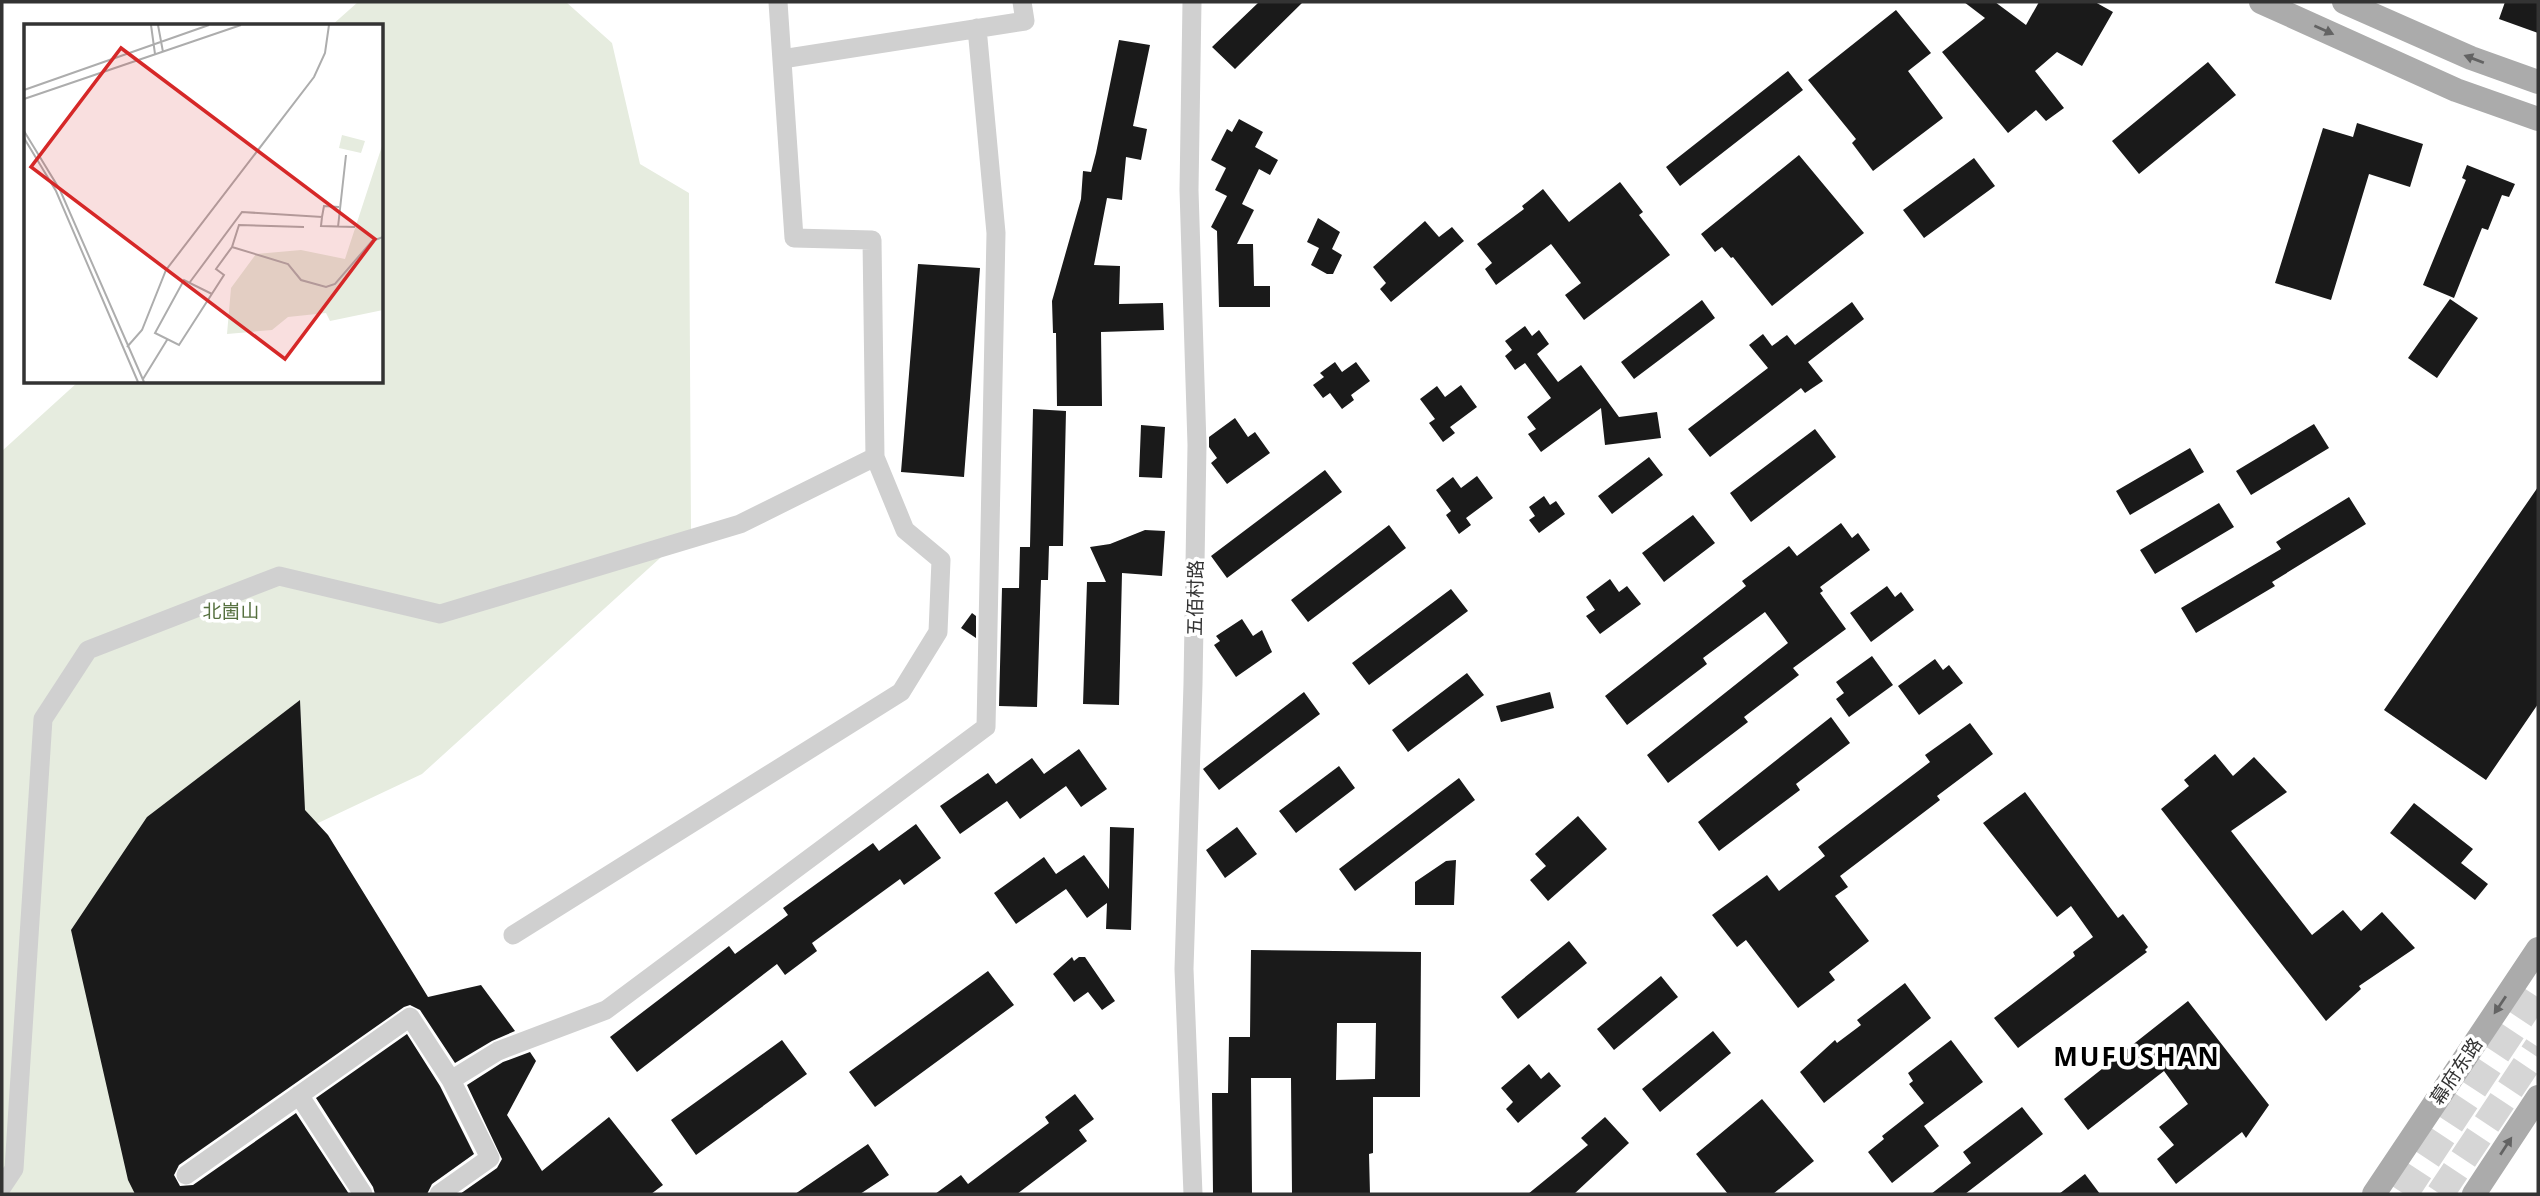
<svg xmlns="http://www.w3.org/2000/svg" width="2540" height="1196" font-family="'Open Sans','Noto Sans SC',sans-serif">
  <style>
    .green { fill: #e6ecdf }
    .building { fill: #1a1a1a; fill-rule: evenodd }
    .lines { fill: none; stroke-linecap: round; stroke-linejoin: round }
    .highway-tunnel { stroke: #d6d6d6; stroke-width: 28; stroke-dasharray: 28 14; stroke-linecap: butt }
    .minor { stroke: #d0d0d0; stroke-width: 19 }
    .major { stroke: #ababab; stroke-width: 24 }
    .oneway { fill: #636363 }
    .labels { text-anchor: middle; stroke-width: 7; stroke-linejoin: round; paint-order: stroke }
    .street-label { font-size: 19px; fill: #333; stroke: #fff }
    .park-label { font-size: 19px; fill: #56703f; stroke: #fff }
    .district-label { font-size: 26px; font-weight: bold; letter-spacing: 2px; fill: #000; stroke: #fff }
    .inset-road { fill: none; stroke: #adadad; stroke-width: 2 }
    .view { fill: #d62828; fill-opacity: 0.15; stroke: #d62828; stroke-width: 3.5 }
    .inset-edge { fill: none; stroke: #333; stroke-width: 3.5 }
  </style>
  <rect width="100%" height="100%" fill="#fff"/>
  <path class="green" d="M 358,2 L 566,2 L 612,43 L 640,164 L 689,193 L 691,530 L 422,774 L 100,926 L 176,1194 L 2,1194 L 2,451 L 78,382 L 382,382 L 382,26 L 331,26 Z"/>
  <path class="building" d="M 1259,2 L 1303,2 L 1235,69 L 1212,47 Z
    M 1964,2 L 1995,2 L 2026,25 L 2039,2 L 2095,2 L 2113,12 L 2082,66 L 2057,52 L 2035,71 L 2064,108 L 2046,121 L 2036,110 L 2008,133 L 1942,52 L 1985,18 Z
    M 2505,2 L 2538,2 L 2538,33 L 2499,19 Z
    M 1896,10 L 1931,53 L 1908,71 L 1943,118 L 1873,171 L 1852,143 L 1856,139 L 1808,80 Z
    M 1119,40 L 1150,45 L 1133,126 L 1147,129 L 1141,160 L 1126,157 L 1122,200 L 1107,198 L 1094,265 L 1120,266 L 1119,304 L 1163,303 L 1164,330 L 1101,332 L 1102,406 L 1057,406 L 1056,333 L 1053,333 L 1052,301 L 1081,199 L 1083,171 L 1091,172 L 1096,153 Z
    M 2208,62 L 2236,95 L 2139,174 L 2112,141 Z
    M 1788,71 L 1803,90 L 1680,186 L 1666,167 Z
    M 1239,119 L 1263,132 L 1255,147 L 1278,160 L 1270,175 L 1259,169 L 1242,204 L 1254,210 L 1237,244 L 1253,244 L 1254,286 L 1270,286 L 1270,307 L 1219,307 L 1217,231 L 1211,227 L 1227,196 L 1215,190 L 1226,168 L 1211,160 L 1227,129 L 1232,132 Z
    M 2357,123 L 2423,144 L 2410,187 L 2369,174 L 2331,300 L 2275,283 L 2323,128 L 2353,137 Z
    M 1799,155 L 1864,233 L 1772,306 L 1733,257 L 1731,258 L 1722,247 L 1715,252 L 1701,234 Z
    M 1974,158 L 1995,186 L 1924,238 L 1903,210 Z
    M 2467,165 L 2515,184 L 2509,197 L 2502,195 L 2488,230 L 2482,228 L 2454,298 L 2423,285 L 2466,180 L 2462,178 Z
    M 1620,182 L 1643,212 L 1639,215 L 1670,255 L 1584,320 L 1565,295 L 1581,283 L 1551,244 L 1496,285 L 1485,269 L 1492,263 L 1477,244 L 1524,209 L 1522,206 L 1543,189 L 1569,222 Z
    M 1318,218 L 1340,232 L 1332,249 L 1342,255 L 1333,274 L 1327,274 L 1311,265 L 1319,248 L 1307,242 Z
    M 1425,221 L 1439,237 L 1452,227 L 1464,241 L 1391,302 L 1380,289 L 1386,283 L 1373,267 Z
    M 918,264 L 980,268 L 964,477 L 901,472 Z
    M 2450,299 L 2478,318 L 2437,378 L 2408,358 Z
    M 1702,300 L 1715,318 L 1634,379 L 1621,362 Z
    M 1852,302 L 1864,319 L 1808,362 L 1823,381 L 1805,393 L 1801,388 L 1710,457 L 1688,429 L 1768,368 L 1749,345 L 1763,334 L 1772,346 L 1787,335 L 1795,345 Z
    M 1525,326 L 1532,336 L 1539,330 L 1549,344 L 1537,354 L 1558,382 L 1581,365 L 1619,417 L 1657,412 L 1661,438 L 1605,445 L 1601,408 L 1541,452 L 1528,434 L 1536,429 L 1527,417 L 1551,398 L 1525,363 L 1515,370 L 1505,356 L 1512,350 L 1505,341 Z
    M 1335,362 L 1342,372 L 1356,362 L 1370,381 L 1351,395 L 1354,400 L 1342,409 L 1330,393 L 1323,398 L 1313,385 L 1324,377 L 1320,373 Z
    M 1461,385 L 1477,407 L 1450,427 L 1455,433 L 1443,442 L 1429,423 L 1435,419 L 1420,399 L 1437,386 L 1445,397 Z
    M 1033,409 L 1066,411 L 1063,546 L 1049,546 L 1048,580 L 1041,580 L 1037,707 L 999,706 L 1002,588 L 1019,588 L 1020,547 L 1030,547 Z
    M 1235,418 L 1248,437 L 1255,432 L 1270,453 L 1227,484 L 1211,463 L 1217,458 L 1209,447 L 1209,437 Z
    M 2314,424 L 2329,448 L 2251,495 L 2236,471 Z
    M 1141,425 L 1165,427 L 1162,478 L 1139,477 Z
    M 1815,429 L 1836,457 L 1751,522 L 1730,493 Z
    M 2190,448 L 2204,472 L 2130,515 L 2116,491 Z
    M 1649,457 L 1663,475 L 1612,514 L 1598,496 Z
    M 1325,470 L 1342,492 L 1227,578 L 1211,556 Z
    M 1477,476 L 1493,498 L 1466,518 L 1471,525 L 1459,534 L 1446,515 L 1451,511 L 1436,490 L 1453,477 L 1461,488 Z
    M 2538,487 L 2538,704 L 2486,780 L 2384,710 Z
    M 1544,496 L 1550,505 L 1556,501 L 1565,514 L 1539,533 L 1529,520 L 1535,516 L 1529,507 Z
    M 2349,497 L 2366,524 L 2272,582 L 2275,586 L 2196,633 L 2181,608 L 2281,549 L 2276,542 Z
    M 2219,503 L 2234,527 L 2155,574 L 2140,550 Z
    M 1693,515 L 1715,543 L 1664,582 L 1642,553 Z
    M 1841,523 L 1852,538 L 1858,533 L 1870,550 L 1820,587 L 1823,591 L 1820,593 L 1846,629 L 1793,668 L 1799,675 L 1744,717 L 1748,722 L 1668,783 L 1647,755 L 1788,643 L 1765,612 L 1703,658 L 1707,664 L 1627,725 L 1605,696 L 1746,586 L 1742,581 L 1789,546 L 1797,556 Z
    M 1389,525 L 1406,548 L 1308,622 L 1291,600 Z
    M 1145,530 L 1165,531 L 1162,576 L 1122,573 L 1119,705 L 1083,704 L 1087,582 L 1106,582 L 1090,547 L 1110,544 Z
    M 1610,579 L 1619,592 L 1627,586 L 1641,604 L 1600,634 L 1586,616 L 1595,610 L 1586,597 Z
    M 1887,586 L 1895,597 L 1901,592 L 1914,610 L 1871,642 L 1850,613 Z
    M 1451,589 L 1468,611 L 1369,685 L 1352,663 Z
    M 972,613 L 976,616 L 976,638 L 961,628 Z
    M 1242,619 L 1253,636 L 1262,630 L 1272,652 L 1236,677 L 1214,645 L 1220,641 L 1216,636 Z
    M 1872,656 L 1893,685 L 1849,717 L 1836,699 L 1844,693 L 1836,682 Z
    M 1935,659 L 1943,670 L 1949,665 L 1963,683 L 1919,715 L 1898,686 Z
    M 1467,673 L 1484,695 L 1408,752 L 1392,730 Z
    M 1304,692 L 1320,714 L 1219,790 L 1203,769 Z
    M 1550,692 L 1554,708 L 1501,722 L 1496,706 Z
    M 300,700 L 305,810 L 328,835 L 428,997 L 481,985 L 515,1031 L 492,1041 L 455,1063 L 420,1010 L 410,1005 L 404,1007 L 179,1165 L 174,1175 L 180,1186 L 193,1185 L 296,1113 L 349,1194 L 135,1194 L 128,1180 L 71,930 L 147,817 Z
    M 1831,717 L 1850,743 L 1796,784 L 1800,790 L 1719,851 L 1698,822 Z
    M 1970,723 L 1993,754 L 1937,796 L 1940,800 L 1840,876 L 1848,887 L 1835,896 L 1869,941 L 1829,972 L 1835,980 L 1798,1008 L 1746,940 L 1737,947 L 1712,915 L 1767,875 L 1779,891 L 1825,856 L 1818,847 L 1930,762 L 1925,755 Z
    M 1079,749 L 1107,789 L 1081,807 L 1066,786 L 1020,819 L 1007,801 L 960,834 L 940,806 L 988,773 L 996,784 L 1032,758 L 1044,774 Z
    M 2215,754 L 2233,776 L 2254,757 L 2287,792 L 2231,831 L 2312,935 L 2343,910 L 2361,931 L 2382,912 L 2415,948 L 2359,986 L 2361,989 L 2326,1021 L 2161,809 L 2189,786 L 2184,780 Z
    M 1339,766 L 1355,788 L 1296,833 L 1279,811 Z
    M 1459,778 L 1475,800 L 1355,891 L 1339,869 Z
    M 2025,792 L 2118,918 L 2123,914 L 2148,947 L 2145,950 L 2147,952 L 2018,1048 L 1994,1018 L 2075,956 L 2073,952 L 2093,937 L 2071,906 L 2057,917 L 1983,823 Z
    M 2414,803 L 2473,849 L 2461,863 L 2488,884 L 2475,900 L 2390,833 Z
    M 1578,816 L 1607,849 L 1548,901 L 1530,880 L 1546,866 L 1535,854 Z
    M 916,824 L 941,858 L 904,885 L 900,879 L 812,943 L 817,951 L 785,975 L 777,964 L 637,1072 L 610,1037 L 729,946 L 735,954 L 788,915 L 783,908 L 873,843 L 879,851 Z
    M 1110,827 L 1134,828 L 1131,930 L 1106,929 L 1107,903 L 1087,918 L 1066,889 L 1016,924 L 994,893 L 1044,857 L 1056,874 L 1084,855 L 1109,889 Z
    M 1237,827 L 1257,854 L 1225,878 L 1206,850 Z
    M 1456,860 L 1454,905 L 1415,905 L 1415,882 L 1446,861 Z
    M 1569,941 L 1587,963 L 1518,1019 L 1501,997 Z
    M 1251,950 L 1421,952 L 1420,1097 L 1373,1097 L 1373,1153 L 1369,1154 L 1370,1194 L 1292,1194 L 1291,1078 L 1251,1078 L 1252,1194 L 1213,1194 L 1212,1093 L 1228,1093 L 1229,1037 L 1250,1037 ZM 1337,1023 L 1376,1023 L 1375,1079 L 1336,1080 Z
    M 1072,957 L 1074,961 L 1079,957 L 1085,957 L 1115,1001 L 1102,1010 L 1088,992 L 1074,1002 L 1053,974 Z
    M 988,971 L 1014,1005 L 875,1107 L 849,1072 Z
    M 1661,976 L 1678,997 L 1614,1050 L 1597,1029 Z
    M 1905,983 L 1931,1018 L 1824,1103 L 1800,1072 L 1835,1040 L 1837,1043 L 1861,1025 L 1857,1020 Z
    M 2188,1001 L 2269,1105 L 2246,1138 L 2242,1132 L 2176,1184 L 2157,1159 L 2174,1145 L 2159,1127 L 2188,1104 L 2164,1071 L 2088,1130 L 2064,1099 Z
    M 1713,1031 L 1731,1053 L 1660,1112 L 1642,1089 Z
    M 407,1034 L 440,1086 L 474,1154 L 432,1184 L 427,1194 L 375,1194 L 373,1187 L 316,1098 Z
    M 782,1040 L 807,1074 L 696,1155 L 671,1120 Z
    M 1951,1040 L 1983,1082 L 1924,1126 L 1939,1146 L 1892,1183 L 1868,1152 L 1884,1139 L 1882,1136 L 1924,1103 L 1909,1084 L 1913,1081 L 1908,1073 Z
    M 530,1052 L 536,1061 L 507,1115 L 542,1171 L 609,1117 L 663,1185 L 651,1194 L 460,1194 L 497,1168 L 502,1159 L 467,1085 L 503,1062 Z
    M 1529,1064 L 1541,1079 L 1549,1072 L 1561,1086 L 1518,1123 L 1506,1109 L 1513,1102 L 1501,1088 Z
    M 1075,1094 L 1094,1119 L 1079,1130 L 1087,1141 L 1017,1194 L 935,1194 L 961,1175 L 968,1184 L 1049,1123 L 1045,1117 Z
    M 1762,1099 L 1814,1161 L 1773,1194 L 1728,1194 L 1696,1154 Z
    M 2022,1107 L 2043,1134 L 1965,1194 L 1931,1194 L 1971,1163 L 1963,1152 Z
    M 1605,1117 L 1629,1143 L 1574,1194 L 1528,1194 L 1588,1145 L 1581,1138 Z
    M 868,1144 L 889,1175 L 860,1194 L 795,1194 Z
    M 2085,1174 L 2100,1194 L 2059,1194 Z"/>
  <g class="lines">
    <path class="highway-tunnel" d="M 2404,1194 L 2538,991
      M 2440,1194 L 2538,1047"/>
    <path class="minor" d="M 1192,2 L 1189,190 L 1197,445 L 1193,684 L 1184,969 L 1193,1194
      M 782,59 L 1025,21 L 1022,2
      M 513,935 L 901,692 L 938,632 L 941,560 L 905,530 L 875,457 L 872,240 L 794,238 L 778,2
      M 299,1095 L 363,1194
      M 186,1175 L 410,1017 L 451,1080
      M 2,1187 L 14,1169 L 43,719 L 88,650 L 279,576 L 440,614 L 740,524 L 875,457
      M 439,1194 L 490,1158 L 451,1080 L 498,1051 L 606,1010 L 986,727 L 996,233 L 977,28"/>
    <path class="major" d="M 2261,2 L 2456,90 L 2538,119
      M 2344,2 L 2471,58 L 2538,82
      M 2374,1194 L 2538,949
      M 2474,1194 L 2538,1097"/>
  </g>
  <defs><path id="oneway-solid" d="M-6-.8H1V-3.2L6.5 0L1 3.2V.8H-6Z" transform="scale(1.75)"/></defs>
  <g class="oneway">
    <use href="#oneway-solid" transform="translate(2324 30) rotate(24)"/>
    <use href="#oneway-solid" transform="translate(2474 59) rotate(-159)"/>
    <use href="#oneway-solid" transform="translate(2500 1005) rotate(124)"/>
    <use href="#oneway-solid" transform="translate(2506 1146) rotate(-57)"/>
  </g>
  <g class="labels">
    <g class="street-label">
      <text transform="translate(1195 598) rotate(-89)" y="7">五佰村路</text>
      <text transform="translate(2456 1071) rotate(-56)" y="7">幕府东路</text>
    </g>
    <g class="park-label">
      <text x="231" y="618">北崮山</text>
    </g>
    <g class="district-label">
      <text x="2137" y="1066">MUFUSHAN</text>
    </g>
  </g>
  <g transform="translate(24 24)">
    <rect width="359" height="359" fill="#fff"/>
    <path d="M 318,111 L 341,117 L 337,129 L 315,124 ZM 359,119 L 359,286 L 306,297 L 302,289 L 264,293 L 248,306 L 203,310 L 207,264 L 232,230 L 277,226 L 321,235 Z" fill="#e6ecdf"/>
    <path class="inset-road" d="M 127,1 L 131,30M 134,1 L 139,28M 0,66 L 185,1M 0,75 L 217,1M 0,107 L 36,166 L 120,358M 0,114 L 32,167 L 114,358M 298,193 L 297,202 L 331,203M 314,203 L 322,131M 208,223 L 264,240 L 277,256 L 302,263 L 311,260 L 348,217 L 359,213M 166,258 L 218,188 L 298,193 L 300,182 L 315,183M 188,270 L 160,256 L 131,309 L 155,321 L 200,251 L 192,245 L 208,223 L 215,201 L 280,203M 103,323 L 118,306 L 142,246 L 290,53 L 301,29 L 305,1M 119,355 L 143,316"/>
    <path class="view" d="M 97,24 L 351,215 L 261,335 L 7,143 Z"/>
    <rect width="359" height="359" class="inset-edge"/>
  </g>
  <rect width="2540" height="1196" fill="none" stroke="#333333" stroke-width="7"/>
</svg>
